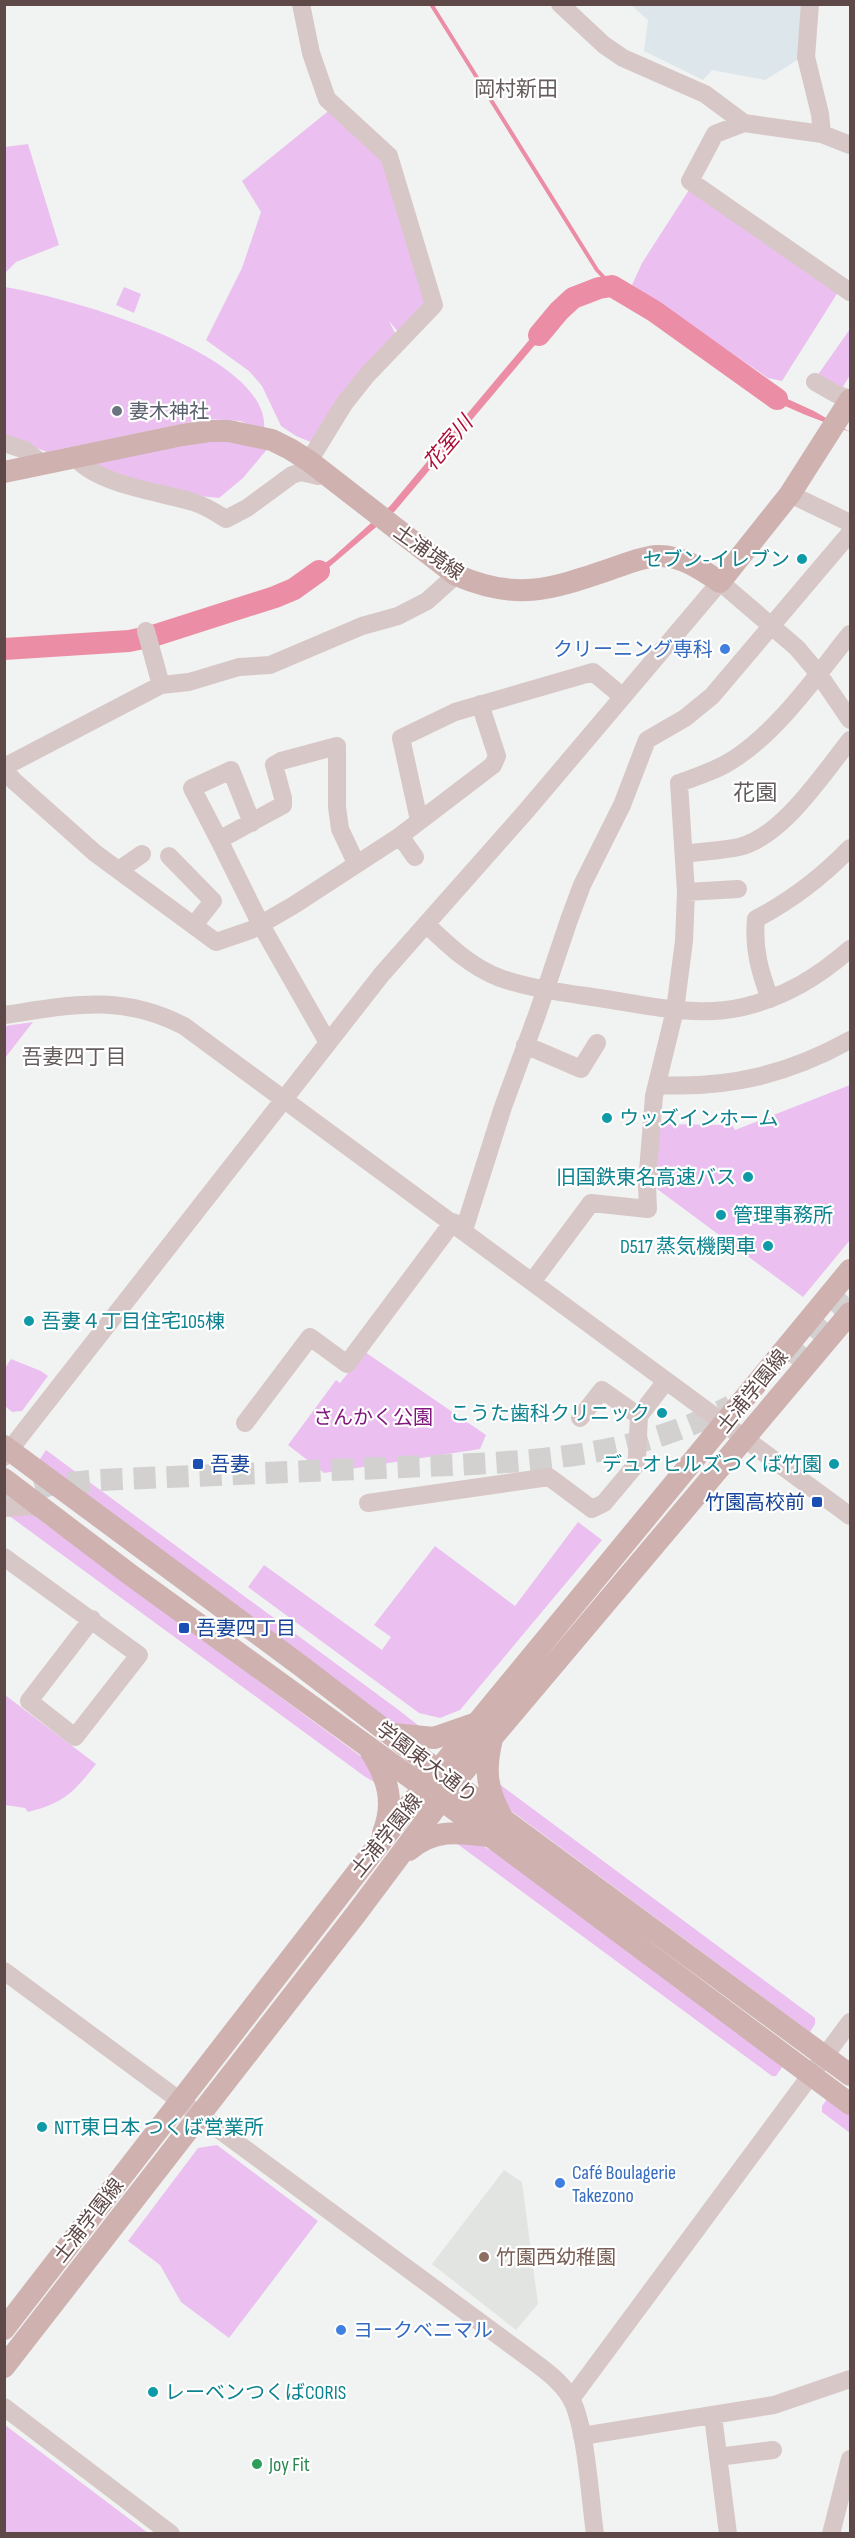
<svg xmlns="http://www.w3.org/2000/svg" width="855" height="2538" font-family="'Sofia Sans Condensed','Noto Sans JP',sans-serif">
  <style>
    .commercial { fill: #dde6ea }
    .education { fill: #e2e4e2 }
    .green { fill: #ebc0f0 }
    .water { fill: #ec8da6 }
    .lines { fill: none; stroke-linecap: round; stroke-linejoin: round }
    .stream { stroke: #ec8da6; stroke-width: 4 }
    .river { stroke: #ec8da6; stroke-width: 22 }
    .major-tunnel { stroke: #d3d1d0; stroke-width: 22; stroke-dasharray: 22 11; stroke-linecap: butt }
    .minor { stroke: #d8c7c7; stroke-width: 18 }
    .major { stroke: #cfb1b0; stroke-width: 22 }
    .worship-dot { fill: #6b7280; stroke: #fff; stroke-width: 2 }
    .culture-dot { fill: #0f9aa8; stroke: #fff; stroke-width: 2 }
    .shop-dot { fill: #3f7fe0; stroke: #fff; stroke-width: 2 }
    .transit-dot { fill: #1a4fb4; stroke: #fff; stroke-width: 2 }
    .education-dot { fill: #8d6e63; stroke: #fff; stroke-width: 2 }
    .leisure-dot { fill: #2e9e5b; stroke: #fff; stroke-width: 2 }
    .labels { text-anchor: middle; stroke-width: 4.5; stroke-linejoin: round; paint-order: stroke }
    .worship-label { font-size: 20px; fill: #5b616d; stroke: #fff; text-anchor: start }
    .street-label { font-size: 20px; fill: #5e4848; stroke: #fff }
    .culture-label { font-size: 20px; fill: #0d838f; stroke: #fff; text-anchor: end }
    .shop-label { font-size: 20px; fill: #366cbe; stroke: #fff; text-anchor: start }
    .park-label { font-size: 20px; fill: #81177e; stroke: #fff }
    .transit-label { font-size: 20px; fill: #164399; stroke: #fff; text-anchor: start }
    .education-label { font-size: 20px; fill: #785e54; stroke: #fff; text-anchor: start }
    .leisure-label { font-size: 20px; fill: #27864d; stroke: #fff; text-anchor: start }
    .neighbourhood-label { font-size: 21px; fill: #655d5d; stroke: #fff }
    .water-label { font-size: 21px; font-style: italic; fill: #ad0c37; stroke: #fff }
    .quarter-label { font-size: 22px; fill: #655d5d; stroke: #fff }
  </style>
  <rect width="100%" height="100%" fill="#f0f3f2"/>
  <path class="commercial" d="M 631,5 L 805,5 L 799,59 L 765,80 L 712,70 L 703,80 L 644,51 L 648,20 Z"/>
  <path class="education" d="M 504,2170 L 522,2182 L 538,2304 L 516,2330 L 432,2264 Z"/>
  <path class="green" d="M 332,108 L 381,155 L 426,290 L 423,310 L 399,333 L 389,321 L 397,337 L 313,443 L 296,436 L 281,426 L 262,386 L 249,371 L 206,340 L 242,268 L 261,212 L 242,181 Z
    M 28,144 L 59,245 L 16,262 L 5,273 L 5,147 Z
    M 689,190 L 840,289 L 782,381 L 768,378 L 632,285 L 642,263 Z
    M 4,287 C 63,296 272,353 264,430 L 240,421 L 206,419 L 47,452 L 5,436 Z
    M 124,287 L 141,294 L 134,313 L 116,305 Z
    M 850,329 L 850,375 L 841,390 L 817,376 Z
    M 208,438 L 269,447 L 243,478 L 219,498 L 178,494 L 89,467 L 95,459 Z
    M 33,1022 L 5,1058 L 5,1026 Z
    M 850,1085 L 850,1240 L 803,1297 L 649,1183 L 657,1124 L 732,1125 L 735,1130 Z
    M 365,1352 L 486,1435 L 480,1449 L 324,1473 L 288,1445 L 336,1380 L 340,1383 Z
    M 11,1359 L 41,1371 L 48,1376 L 22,1411 L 12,1412 L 5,1406 L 5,1368 Z
    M 46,1450 L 396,1708 L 428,1733 L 412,1732 L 388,1720 L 38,1462 Z
    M 8,1515 L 33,1515 L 370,1763 L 384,1788 L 364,1776 Z
    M 578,1522 L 602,1540 L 460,1710 L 440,1718 L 419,1713 L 248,1587 L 264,1565 L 382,1650 L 391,1637 L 374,1625 L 435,1546 L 515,1606 Z
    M 5,1695 L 96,1764 C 74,1792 64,1803 28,1812 L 25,1808 L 5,1805 Z
    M 498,1783 L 815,2018 L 815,2024 L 810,2032 L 510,1810 Z
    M 452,1840 L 483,1846 L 494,1852 L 783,2066 L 776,2076 L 772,2076 Z
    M 828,2098 L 850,2115 L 850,2133 L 822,2112 L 822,2106 Z
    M 217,2145 L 318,2221 L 229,2338 L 181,2302 L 160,2265 L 128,2241 L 198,2148 Z
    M 5,2425 L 148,2533 L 5,2533 Z"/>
  <path class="water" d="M 556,308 L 561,314 L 395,511 L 314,580 L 296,592 L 291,587 L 332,558 L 390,506 Z
    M 755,379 L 781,396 L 814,411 L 850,432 C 815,418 782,408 750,386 Z"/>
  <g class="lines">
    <path class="stream" d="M 431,4 L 597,270 L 612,286"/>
    <path class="river" d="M 539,335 L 559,311 L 573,298 L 599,288 L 612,286 L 654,311 L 777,399
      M 4,649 L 129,641 L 153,636 L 275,597 L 294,589 L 319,571"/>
    <path class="major-tunnel" d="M 787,1360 L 850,1290
      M 4,1499 L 50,1485 L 99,1480 C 193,1476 287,1472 381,1468 C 504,1462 620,1465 731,1406"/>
    <path class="minor" d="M 301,4 L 311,53 L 327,99 L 389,156 L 434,305 L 367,375 L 344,404 L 309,461
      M 560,4 L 604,45 L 623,58 L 705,94 L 744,123 L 822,134 L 850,145
      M 810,4 L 806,57 L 820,114 L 822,134
      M 744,123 L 715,134 L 690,181 L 850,292
      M 815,382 L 836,394 L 850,399
      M 4,443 L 25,450 L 43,464
      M 75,457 C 97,485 161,492 193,502 C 206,506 215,512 226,519 L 247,508 L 292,475 L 301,472 L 318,476 L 322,471
      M 790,494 L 850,523
      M 146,631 L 161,685
      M 4,767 L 13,780 L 95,853 L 216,942 L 251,930 L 294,905 L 400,836 L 493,765 L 497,756 L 480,704
      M 4,767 L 161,685 L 189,682 L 239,667 L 270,665 L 362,626 L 398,616 L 427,601 L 456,575
      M 419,820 L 401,738 L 455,712 L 593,672 L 623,697
      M 400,836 L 415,857
      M 219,840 L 192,788 L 231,770 L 252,823
      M 684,854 C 702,851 721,851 739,847 C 782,837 823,774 850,740
      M 169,856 L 213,901 L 194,925
      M 119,870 L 142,854
      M 686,892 L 738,889
      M 427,925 C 449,946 471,967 500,978 C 532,989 566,993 599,998 C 646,1005 696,1018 743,1007 C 785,997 818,977 850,949
      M 770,999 C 760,972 753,949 756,919 C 792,900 822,877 850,848
      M 4,1015 C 72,1005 120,993 184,1026 L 850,1516
      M 327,1041 L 261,925 L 219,840 L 283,805 L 283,798 L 274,765 L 281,761 L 337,746 L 337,807 L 340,829 L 356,863
      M 525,1045 L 581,1069 L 597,1043
      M 658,1085 C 728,1089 789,1074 850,1040
      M 464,1230 L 503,1107 L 538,1012 L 569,920 L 582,885 L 622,805 L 647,740 L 685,718 L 712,696 L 850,533
      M 532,1282 L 591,1203 L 648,1209 L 647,1184 L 654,1096 L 675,1010 L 684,941 L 686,892 L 679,783 C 698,776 718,770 734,759 C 778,731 817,675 850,634
      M 580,1418 L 602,1390 L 639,1416
      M 245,1423 L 310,1337 L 347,1364 L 453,1222
      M 4,1457 L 382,974 L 527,810 L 720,582 L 797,648 L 818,673 L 850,720
      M 368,1503 L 549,1477 L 592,1509 L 604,1503 L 635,1466 L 637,1457 L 639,1416 L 666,1381
      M 4,1508 L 30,1506 L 43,1509
      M 4,1557 L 139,1655 L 75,1737 L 29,1701 L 92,1619
      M 4,1971 L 526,2356 C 542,2368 560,2380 570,2397 C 586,2423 590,2500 595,2534
      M 571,2399 L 850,2022
      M 4,2407 L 171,2534
      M 713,2416 L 728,2534
      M 582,2436 L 774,2405 L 850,2379
      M 718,2457 L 773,2450
      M 831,2534 L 850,2459"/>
    <path class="major" d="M 4,472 L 182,435 L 209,431 L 229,431 L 272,440 L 290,449 L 309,461 L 456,575 C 516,601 549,590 608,570 C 623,565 641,557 657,556 C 681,555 701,569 720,582 L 790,494 L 850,400
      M 4,1446 L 301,1666 L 454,1783 L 850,2075
      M 4,1479 L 132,1576 L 454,1809 L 850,2104
      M 393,1734 L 434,1738 L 477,1723
      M 492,1739 C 484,1772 487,1790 503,1819
      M 371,1752 C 388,1779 395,1802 383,1833
      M 409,1850 C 434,1829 458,1832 488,1836
      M 4,2329 L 407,1808 L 850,1270
      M 4,2367 L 356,1914 L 454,1783 L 850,1313"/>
  </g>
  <circle class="worship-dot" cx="117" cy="411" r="6"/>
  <g class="culture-dot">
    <circle cx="802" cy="559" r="6"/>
    <circle cx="607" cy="1118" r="6"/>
    <circle cx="748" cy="1177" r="6"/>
    <circle cx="721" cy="1215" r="6"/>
    <circle cx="768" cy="1246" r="6"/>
    <circle cx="29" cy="1321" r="6"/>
    <circle cx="662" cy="1413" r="6"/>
    <circle cx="834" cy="1464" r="6"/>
    <circle cx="42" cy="2127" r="6"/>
    <circle cx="153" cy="2392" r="6"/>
  </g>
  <g class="shop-dot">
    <circle cx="725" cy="649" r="6"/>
    <circle cx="560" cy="2183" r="6"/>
    <circle cx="341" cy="2330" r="6"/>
  </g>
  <g class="transit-dot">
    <rect x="192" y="1458" width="12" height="12" rx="3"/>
    <rect x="811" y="1496" width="12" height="12" rx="3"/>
    <rect x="178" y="1622" width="12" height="12" rx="3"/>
  </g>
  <circle class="education-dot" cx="484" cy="2257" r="6"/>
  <circle class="leisure-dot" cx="257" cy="2464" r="6"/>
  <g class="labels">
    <g class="worship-label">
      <text x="129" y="418">妻木神社</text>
    </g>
    <g class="street-label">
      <text transform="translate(429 552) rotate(35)" y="7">土浦境線</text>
      <text transform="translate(752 1391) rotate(-51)" y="7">土浦学園線</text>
      <text transform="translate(427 1762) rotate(37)" y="7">学園東大通り</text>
      <text transform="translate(386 1835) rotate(-51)" y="7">土浦学園線</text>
      <text transform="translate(88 2220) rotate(-52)" y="7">土浦学園線</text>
    </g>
    <g class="culture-label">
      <text x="790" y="566">セブン-イレブン</text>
      <text x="619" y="1125" text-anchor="start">ウッズインホーム</text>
      <text x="736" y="1184">旧国鉄東名高速バス</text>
      <text x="733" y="1222" text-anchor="start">管理事務所</text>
      <text x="756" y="1253">D517 蒸気機関車</text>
      <text x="41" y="1328" text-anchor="start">吾妻４丁目住宅105棟</text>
      <text x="650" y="1420">こうた歯科クリニック</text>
      <text x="822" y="1471">デュオヒルズつくば竹園</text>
      <text x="54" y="2134" text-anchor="start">NTT東日本 つくば営業所</text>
      <text x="165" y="2399" text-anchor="start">レーベンつくばCORIS</text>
    </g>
    <g class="shop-label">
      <text x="713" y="656" text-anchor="end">クリーニング専科</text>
      <text x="572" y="2179">Café Boulagerie<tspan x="572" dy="23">Takezono</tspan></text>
      <text x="353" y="2337">ヨークベニマル</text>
    </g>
    <g class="park-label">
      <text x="373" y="1424">さんかく公園</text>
    </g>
    <g class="transit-label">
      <text x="210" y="1471">吾妻</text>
      <text x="805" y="1509" text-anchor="end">竹園高校前</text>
      <text x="196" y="1635">吾妻四丁目</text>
    </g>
    <g class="education-label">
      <text x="496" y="2264">竹園西幼稚園</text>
    </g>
    <g class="leisure-label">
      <text x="269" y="2471">Joy Fit</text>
    </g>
    <g class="neighbourhood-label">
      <text x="516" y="96">岡村新田</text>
      <text x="74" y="1064">吾妻四丁目</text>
    </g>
    <g class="water-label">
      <text transform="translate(448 443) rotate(-50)" y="7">花室川</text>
    </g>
    <g class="quarter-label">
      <text x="755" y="800">花園</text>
    </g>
  </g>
  <rect width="855" height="2538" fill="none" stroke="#5e4848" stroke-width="12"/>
</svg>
